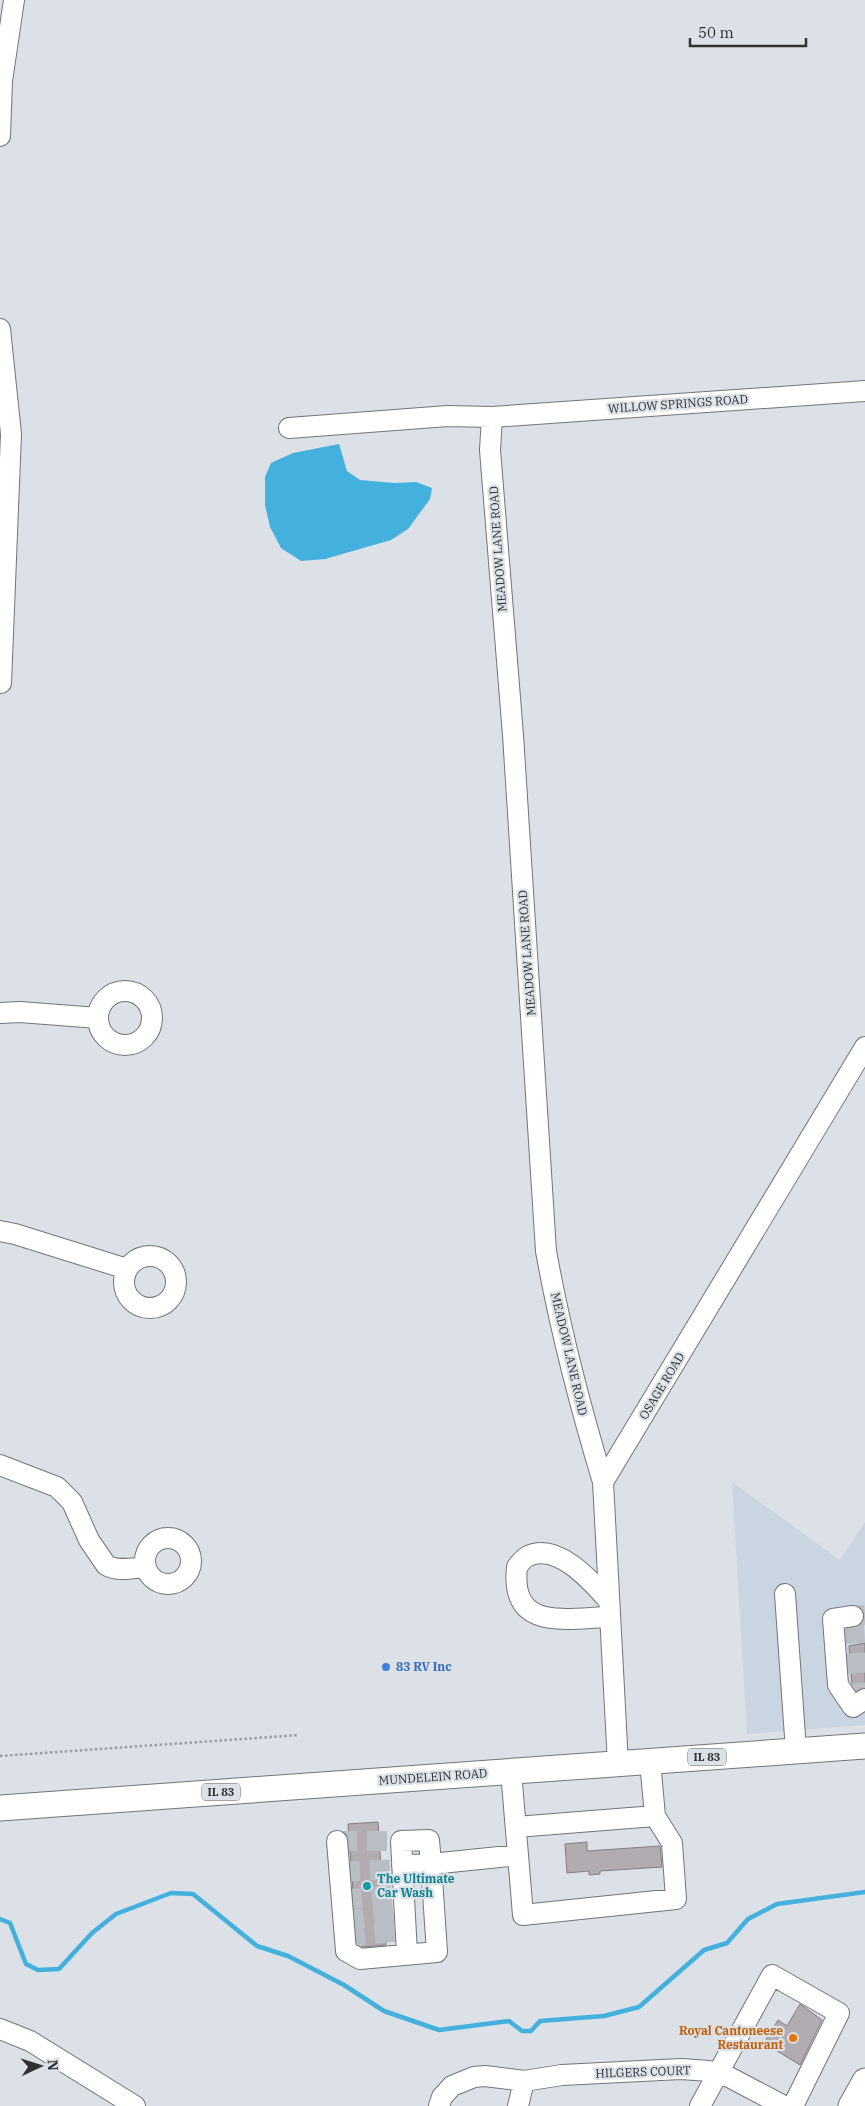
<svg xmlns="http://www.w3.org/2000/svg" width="865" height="2106" font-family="'IBM Plex Serif',serif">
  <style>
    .built { fill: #cad5e2 }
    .water { fill: #43b0dd }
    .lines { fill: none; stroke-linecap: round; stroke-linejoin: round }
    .stream { stroke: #43b0dd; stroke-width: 4.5 }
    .building { fill: #b2acb2; stroke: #827d83 }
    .minor-tunnel { stroke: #b8bec3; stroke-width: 20; stroke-dasharray: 20 10; stroke-linecap: butt }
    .minor-casing { stroke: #70757b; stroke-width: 22 }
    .major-casing { stroke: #70757b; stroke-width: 27 }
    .path { stroke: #999da2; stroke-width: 2.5; stroke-dasharray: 2.5 2.5; stroke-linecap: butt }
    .minor { stroke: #fff; stroke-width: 20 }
    .major { stroke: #fff; stroke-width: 25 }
    .shop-dot { fill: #3f7fe0; stroke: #dbe1e7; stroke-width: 2 }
    .culture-dot { fill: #0f9aa8; stroke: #dbe1e7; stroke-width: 2 }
    .food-dot { fill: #e8710a; stroke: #dbe1e7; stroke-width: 2 }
    .labels { text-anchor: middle; stroke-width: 4.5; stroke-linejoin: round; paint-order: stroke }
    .shield { fill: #dbe1e7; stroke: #626568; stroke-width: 1 }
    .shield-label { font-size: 11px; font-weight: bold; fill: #2e3032 }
    .street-label { font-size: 12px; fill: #2e3032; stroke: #dbe1e7 }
    .shop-label { font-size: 12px; font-weight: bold; fill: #366cbe; stroke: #dbe1e7; text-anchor: start }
    .culture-label { font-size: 12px; font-weight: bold; fill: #0d838f; stroke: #dbe1e7; text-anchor: start }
    .food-label { font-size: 12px; font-weight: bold; fill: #c56008; stroke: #dbe1e7; text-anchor: end }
  </style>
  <rect width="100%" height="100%" fill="#dbe1e7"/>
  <path class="built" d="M 732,1482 L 840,1560 L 865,1522 L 865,1725 L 747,1734 Z"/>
  <path class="water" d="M 339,444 L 347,471 L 360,480 L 394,483 L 416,482 L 432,488 L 430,499 L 408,529 L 391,540 L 325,559 L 301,561 L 281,548 L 270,527 L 265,505 L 265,477 L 271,463 L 293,453 Z"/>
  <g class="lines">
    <path class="stream" d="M 0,1919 L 10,1923 L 26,1964 L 38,1970 L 59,1969 L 92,1933 L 116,1914 L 171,1893 L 193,1894 L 257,1946 L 288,1956 L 344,1985 L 384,2011 L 439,2030 L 509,2021 L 522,2031 L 531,2031 L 540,2021 L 604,2016 L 639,2007 L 704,1950 L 727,1943 L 748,1919 L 777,1904 L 865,1892"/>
  </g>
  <path class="building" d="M 865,1643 L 865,1687 L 855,1689 L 852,1685 L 849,1646 Z
    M 378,1822 L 386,1945 L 363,1947 L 357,1944 L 348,1824 Z
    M 587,1842 L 587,1851 L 660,1846 L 662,1867 L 600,1871 L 600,1874 L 589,1875 L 589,1871 L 567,1873 L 565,1844 Z
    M 800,2004 L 822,2020 L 800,2065 L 764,2043 L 778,2020 L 787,2026 Z"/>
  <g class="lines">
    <path class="minor-tunnel" d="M 860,1703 L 853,1616 L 865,1615
      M 337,1841 L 401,1841
      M 340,1872 L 402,1869
      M 342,1900 L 404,1894
      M 344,1921 L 405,1913
      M 345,1938 L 406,1930"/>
    <defs>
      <path id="minor" d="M 0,136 L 2,81 L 14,0
        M 0,329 L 11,434 L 1,683
        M 492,417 L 490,450 L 513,735 L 546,1251 C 560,1329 580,1406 603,1482
        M 289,428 L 448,416 L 492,417 L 865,391
        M98 1018a27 27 0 1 1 54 0a27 27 0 1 1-54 0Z
        M 0,1013 L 20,1012 L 98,1018
        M 0,1231 L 15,1234 L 127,1269
        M124 1282a26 26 0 1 1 52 0a26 26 0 1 1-52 0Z
        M 0,1465 L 57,1487 L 72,1502 L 89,1540 L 106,1565 C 117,1572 133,1568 146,1567
        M145 1561a23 23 0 1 1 46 0a23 23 0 1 1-46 0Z
        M 785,1594 L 796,1751
        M 609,1601 C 592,1582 558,1542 528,1556 C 524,1558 520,1563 517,1567 C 510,1632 566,1618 610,1617
        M 853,1616 L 833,1619 L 838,1685 L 853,1707 L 865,1699
        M 618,1764 L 603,1482 L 865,1047
        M 511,1771 L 523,1915 L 676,1899 L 672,1843 L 655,1816
        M 516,1827 L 655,1816 L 650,1761
        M 337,1841 L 346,1951 L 360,1959 L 437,1952 L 431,1864 L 402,1865
        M 407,1954 L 401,1841 L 429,1840 L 431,1864 L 518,1855
        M 0,2029 L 30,2041 L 135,2106
        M 439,2106 L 442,2097 L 452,2086 L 474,2077 L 485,2076 L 524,2081 L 562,2075 L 681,2069 L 709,2071 L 729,2077 L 784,2106
        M 518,2106 L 524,2081
        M 700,2106 L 772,1975 L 839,2013 L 793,2106"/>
      <path id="major" d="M 0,1808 L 865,1746
        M 851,2106 L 865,2081"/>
    </defs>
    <use href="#minor" class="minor-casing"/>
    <use href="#major" class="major-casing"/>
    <path class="path" d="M 0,1756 L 299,1735"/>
    <use href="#minor" class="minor"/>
    <use href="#major" class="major"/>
  </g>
  <circle class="shop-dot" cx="386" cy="1667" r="5"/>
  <circle class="culture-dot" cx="367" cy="1886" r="5"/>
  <circle class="food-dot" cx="793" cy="2038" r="5"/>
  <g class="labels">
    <g class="shield">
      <rect x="688" y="1748.5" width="38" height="17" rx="4"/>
      <rect x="202" y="1783.5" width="38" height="17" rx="4"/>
    </g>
    <g class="shield-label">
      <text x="707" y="1761">IL 83</text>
      <text x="221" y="1796">IL 83</text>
    </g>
    <g class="street-label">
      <text transform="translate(678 404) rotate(-4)" y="4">WILLOW SPRINGS ROAD</text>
      <text transform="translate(498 549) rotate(-94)" y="4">MEADOW LANE ROAD</text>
      <text transform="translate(527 953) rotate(-94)" y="4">MEADOW LANE ROAD</text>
      <text transform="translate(569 1354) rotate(77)" y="4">MEADOW LANE ROAD</text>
      <text transform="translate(662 1386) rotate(-59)" y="4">OSAGE ROAD</text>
      <text transform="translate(433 1777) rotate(-4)" y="4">MUNDELEIN ROAD</text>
      <text transform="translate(643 2072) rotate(-2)" y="4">HILGERS COURT</text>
    </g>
    <g class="shop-label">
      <text x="396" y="1671">83 RV Inc</text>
    </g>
    <g class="culture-label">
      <text x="377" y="1883">The Ultimate<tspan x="377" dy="14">Car Wash</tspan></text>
    </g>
    <g class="food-label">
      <text x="783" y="2035">Royal Cantoneese<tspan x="783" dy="14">Restaurant</tspan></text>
    </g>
  </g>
  <g transform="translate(40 2066) rotate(86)" stroke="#dbe1e7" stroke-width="4" paint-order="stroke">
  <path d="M0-4L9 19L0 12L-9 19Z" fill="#2e3032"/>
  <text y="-8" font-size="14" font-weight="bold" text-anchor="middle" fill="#2e3032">N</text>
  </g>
  <path d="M690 38v8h116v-8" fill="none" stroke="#2e3032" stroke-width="2.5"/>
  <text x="698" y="38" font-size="15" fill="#2e3032" stroke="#dbe1e7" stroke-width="4" paint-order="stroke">50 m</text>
</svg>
